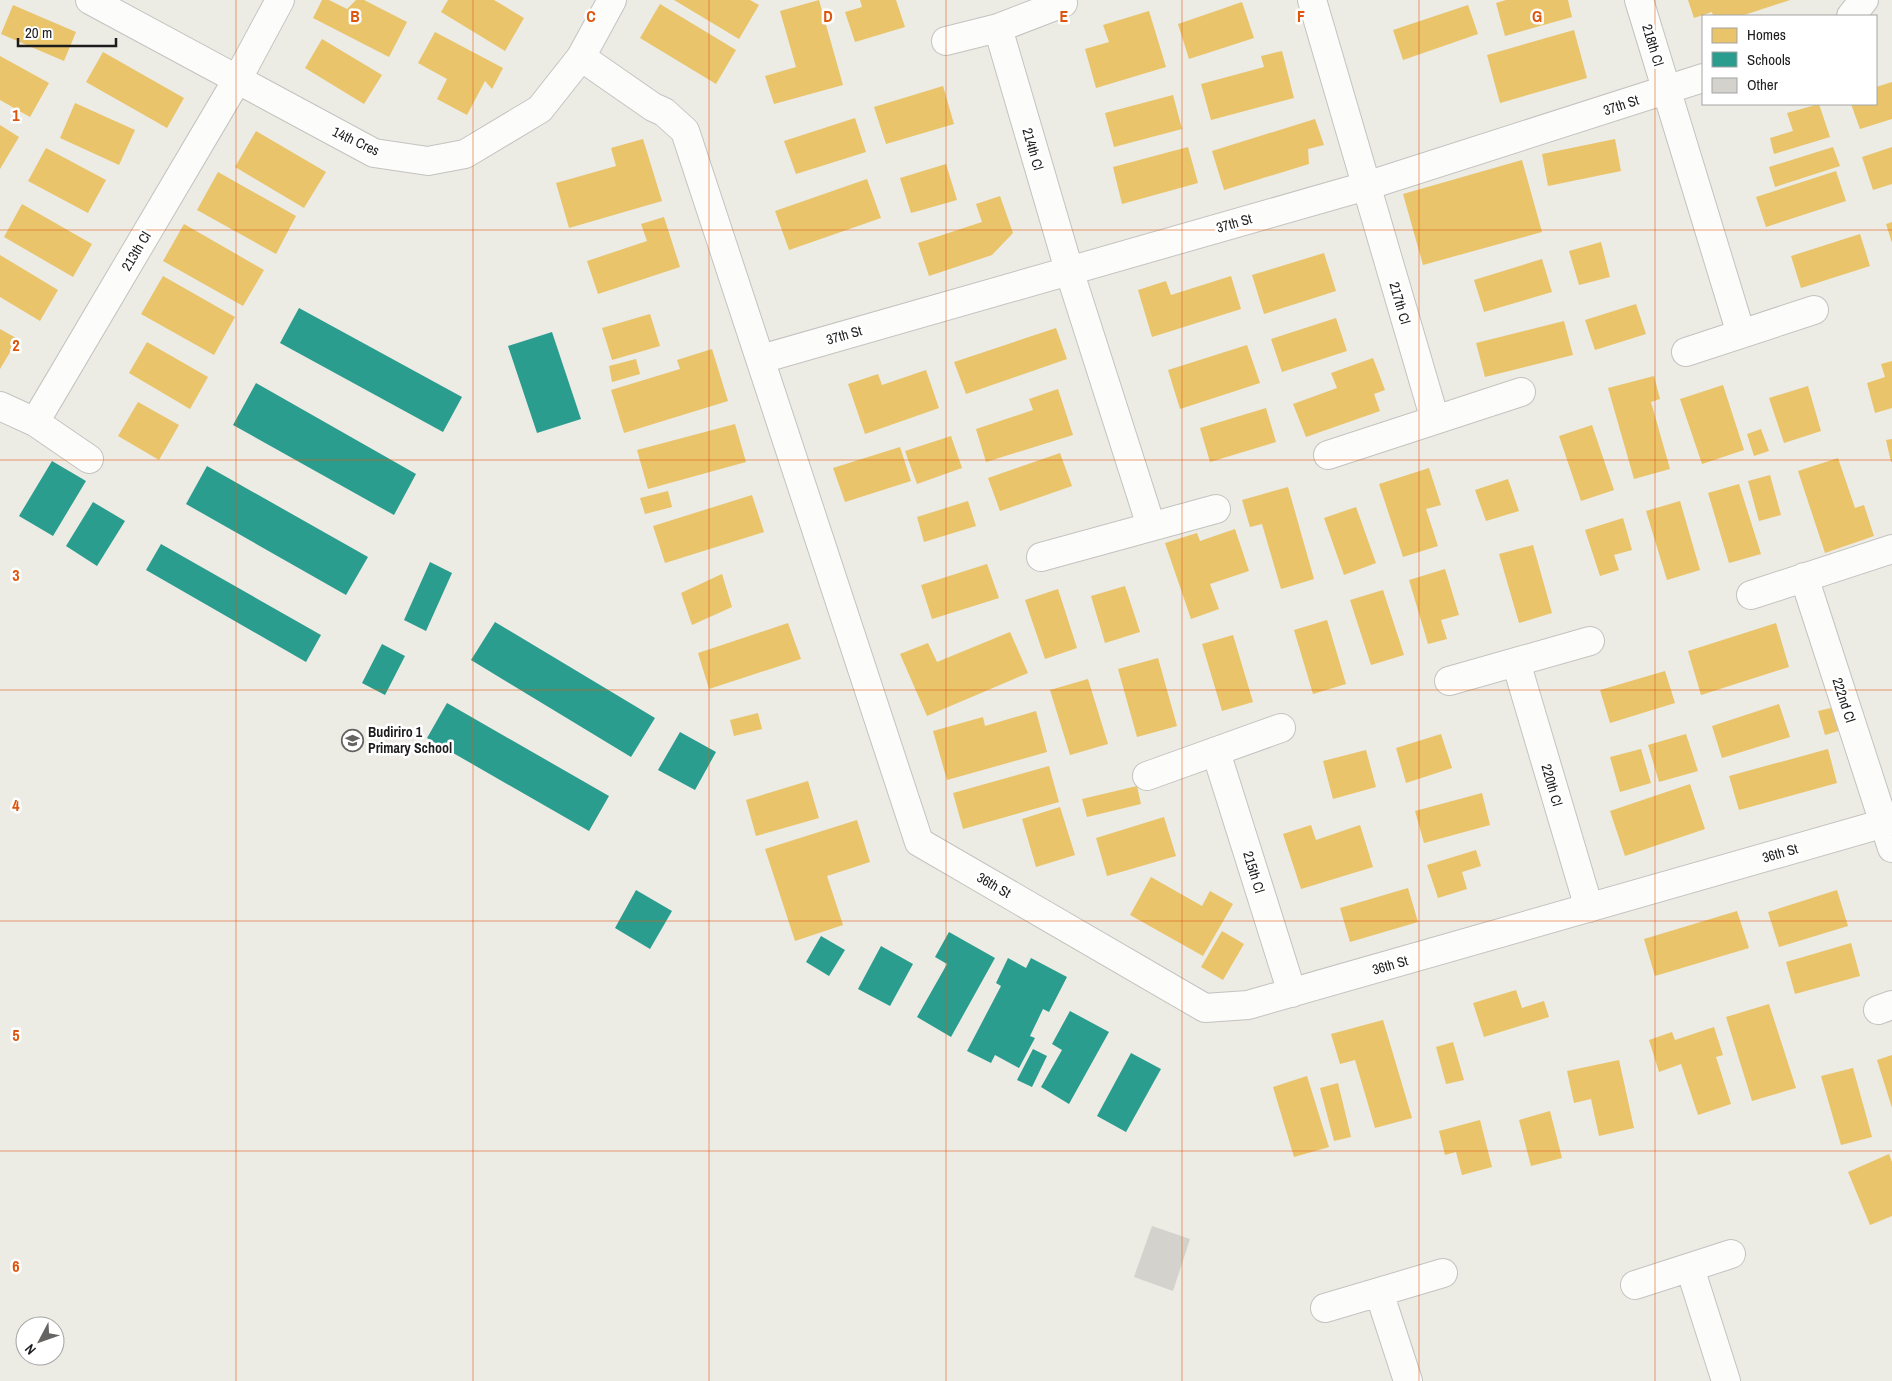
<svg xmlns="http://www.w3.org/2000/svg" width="1892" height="1381" font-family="'Archivo Narrow',sans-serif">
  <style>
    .homes { fill: #e9c46a }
    .schools { fill: #2a9d8f }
    .building { fill: #d4d2cd }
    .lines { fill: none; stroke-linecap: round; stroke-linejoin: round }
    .minor-casing { stroke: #c4c3c0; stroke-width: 30 }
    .minor { stroke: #fcfcfb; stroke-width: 28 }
    .grid { fill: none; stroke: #de560d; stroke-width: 1; stroke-opacity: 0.55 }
    .labels { text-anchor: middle; stroke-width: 5; stroke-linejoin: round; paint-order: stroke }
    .street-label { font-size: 14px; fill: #1c1c1c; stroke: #fff }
    .poi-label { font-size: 14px; font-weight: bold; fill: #1c1c1c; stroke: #fff; text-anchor: start }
    .grid-label { font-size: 16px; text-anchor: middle; font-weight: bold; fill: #de560d; stroke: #fff; stroke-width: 5; stroke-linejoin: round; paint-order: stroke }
  </style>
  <rect width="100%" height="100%" fill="#ecebe4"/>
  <path class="homes" d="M 322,0 L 329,0 L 347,9 L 356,0 L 364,0 L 407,22 L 389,57 L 313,18 Z
    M 448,0 L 494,0 L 524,18 L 505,51 L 441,12 Z
    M 674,0 L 750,0 L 759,5 L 739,39 Z
    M 819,0 L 843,85 L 774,104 L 765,76 L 796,67 L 780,11 Z
    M 860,0 L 896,0 L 905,27 L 855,42 L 845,12 L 862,7 Z
    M 1506,0 L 1568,0 L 1572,17 L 1505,36 L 1496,3 Z
    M 1688,0 L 1790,0 L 1741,16 L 1713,16 L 1712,12 L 1694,18 Z
    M 1242,2 L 1254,38 L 1189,59 L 1178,24 Z
    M 660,4 L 736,50 L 716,84 L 640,38 Z
    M 13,5 L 76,32 L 64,61 L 1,34 Z
    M 1468,5 L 1478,34 L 1403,60 L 1393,30 Z
    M 1149,11 L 1166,67 L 1096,88 L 1085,49 L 1109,42 L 1103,25 Z
    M 1574,30 L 1587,78 L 1500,103 L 1487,55 Z
    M 435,32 L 503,68 L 492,89 L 485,81 L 467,115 L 437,99 L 447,79 L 418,63 Z
    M 322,39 L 382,75 L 364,104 L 305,68 Z
    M 1282,51 L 1294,98 L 1211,120 L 1201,84 L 1264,67 L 1261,56 Z
    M 103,52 L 184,98 L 167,128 L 86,82 Z
    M 0,56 L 49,83 L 30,117 L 0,100 Z
    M 1892,82 L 1892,119 L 1860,129 L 1851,104 L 1876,104 L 1876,87 Z
    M 943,86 L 954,124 L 886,144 L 874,107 Z
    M 1173,95 L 1182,129 L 1114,147 L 1105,113 Z
    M 75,103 L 135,130 L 119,165 L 60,138 Z
    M 1819,104 L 1830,137 L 1774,154 L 1770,138 L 1793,131 L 1787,113 Z
    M 855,118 L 866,152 L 796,174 L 784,141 Z
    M 1315,119 L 1324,145 L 1308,149 L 1309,164 L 1224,190 L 1212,151 Z
    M 0,125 L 19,137 L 0,169 Z
    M 256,131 L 326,172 L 304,208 L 235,167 Z
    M 643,139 L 662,201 L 569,228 L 556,183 L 616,166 L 611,148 Z
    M 1615,139 L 1621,171 L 1548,186 L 1542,154 Z
    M 1188,147 L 1198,183 L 1122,204 L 1113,167 Z
    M 1833,147 L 1840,166 L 1775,187 L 1769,167 Z
    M 1892,147 L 1892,184 L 1873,190 L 1862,157 Z
    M 46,148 L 106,180 L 88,213 L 28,181 Z
    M 1522,160 L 1542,232 L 1423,265 L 1403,194 Z
    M 946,164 L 957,200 L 911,213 L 900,178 Z
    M 1836,171 L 1846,201 L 1766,227 L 1756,197 Z
    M 218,172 L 296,216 L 276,254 L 197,210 Z
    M 867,179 L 881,218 L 789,250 L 775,211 Z
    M 1000,196 L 1013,233 L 992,255 L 929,276 L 918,243 L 982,222 L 976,204 Z
    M 22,204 L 92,244 L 73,277 L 4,237 Z
    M 664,217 L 680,267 L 598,294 L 587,261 L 647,241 L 641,224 Z
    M 1892,222 L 1892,243 L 1886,224 Z
    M 184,224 L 264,270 L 243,306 L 163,261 Z
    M 1860,234 L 1870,266 L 1801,288 L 1791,256 Z
    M 1601,242 L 1610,277 L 1579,285 L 1569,251 Z
    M 1324,253 L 1336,291 L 1264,314 L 1252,275 Z
    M 0,255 L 58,290 L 40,321 L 0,297 Z
    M 1542,259 L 1552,292 L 1484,312 L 1474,280 Z
    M 163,276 L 235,317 L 214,355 L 141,314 Z
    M 1231,276 L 1241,309 L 1152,337 L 1138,290 L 1166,281 L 1171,295 Z
    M 1636,304 L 1646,334 L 1595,350 L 1585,320 Z
    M 650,314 L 660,346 L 612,360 L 602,328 Z
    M 1336,318 L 1347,351 L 1282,372 L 1271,339 Z
    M 1564,321 L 1573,355 L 1485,377 L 1476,343 Z
    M 1056,328 L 1067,359 L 966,394 L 954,362 Z
    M 0,329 L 18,339 L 0,369 Z
    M 147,342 L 208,377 L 190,409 L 129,373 Z
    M 1247,345 L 1260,383 L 1180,409 L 1168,370 Z
    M 712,349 L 728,401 L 624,433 L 611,390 L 680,369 L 677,360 Z
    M 1373,358 L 1385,390 L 1374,394 L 1380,411 L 1306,437 L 1293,404 L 1337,388 L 1331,373 Z
    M 636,359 L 640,374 L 612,382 L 609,366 Z
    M 1892,361 L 1892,408 L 1875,413 L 1867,383 L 1885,377 L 1881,364 Z
    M 926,370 L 939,408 L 865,434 L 848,384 L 878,374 L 882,385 Z
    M 1654,376 L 1660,399 L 1651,402 L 1670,469 L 1634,479 L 1608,388 Z
    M 1723,385 L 1744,450 L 1702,464 L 1680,399 Z
    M 1808,386 L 1821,431 L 1784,443 L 1769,398 Z
    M 1058,389 L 1073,435 L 986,462 L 976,429 L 1033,410 L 1029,399 Z
    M 138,402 L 179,425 L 159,460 L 118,436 Z
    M 1266,408 L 1276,442 L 1210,462 L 1200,428 Z
    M 735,424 L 746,462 L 648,489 L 637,450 Z
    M 1592,425 L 1614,490 L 1581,501 L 1559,436 Z
    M 1761,429 L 1769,451 L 1754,456 L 1747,434 Z
    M 951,436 L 962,468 L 917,484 L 905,451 Z
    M 1892,439 L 1892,462 L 1891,462 L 1886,440 Z
    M 900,447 L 911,481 L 845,502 L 833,468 Z
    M 1060,453 L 1072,486 L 1000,511 L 988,478 Z
    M 1838,458 L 1855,508 L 1864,505 L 1874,536 L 1825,553 L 1798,471 Z
    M 1429,468 L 1441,505 L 1426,509 L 1438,546 L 1403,557 L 1379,484 Z
    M 1770,475 L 1781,515 L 1759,521 L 1748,481 Z
    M 1508,479 L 1519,511 L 1486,521 L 1475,490 Z
    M 1739,484 L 1761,554 L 1729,563 L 1708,493 Z
    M 1288,487 L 1314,579 L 1281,589 L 1262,524 L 1250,527 L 1242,500 Z
    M 668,491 L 672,507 L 645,514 L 640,498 Z
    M 752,495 L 764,532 L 665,563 L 653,526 Z
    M 968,501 L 976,526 L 924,542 L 917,517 Z
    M 1680,501 L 1700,570 L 1667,580 L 1646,511 Z
    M 1356,507 L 1376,563 L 1344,575 L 1324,518 Z
    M 1623,518 L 1632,550 L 1614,555 L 1619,570 L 1600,576 L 1585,530 Z
    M 1235,529 L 1249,571 L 1210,584 L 1219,609 L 1191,619 L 1165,543 L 1197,533 L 1200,541 Z
    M 1533,545 L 1552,613 L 1519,623 L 1499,554 Z
    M 987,564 L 999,598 L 932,619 L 921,585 Z
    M 1445,569 L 1459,615 L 1441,620 L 1447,639 L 1428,644 L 1409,580 Z
    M 722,574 L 732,607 L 692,625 L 681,593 Z
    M 1125,586 L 1140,632 L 1105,643 L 1091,596 Z
    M 1058,589 L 1077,648 L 1045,659 L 1025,600 Z
    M 1383,590 L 1404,655 L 1371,665 L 1350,600 Z
    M 1327,620 L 1346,684 L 1313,694 L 1294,630 Z
    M 788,623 L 801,659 L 709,689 L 698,653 Z
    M 1776,623 L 1789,667 L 1701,695 L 1688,651 Z
    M 1010,632 L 1028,673 L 927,716 L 900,654 L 928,643 L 937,662 Z
    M 1233,635 L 1253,702 L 1222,711 L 1202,644 Z
    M 1158,658 L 1177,726 L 1137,737 L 1118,669 Z
    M 1665,671 L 1675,703 L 1610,723 L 1600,690 Z
    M 1088,679 L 1108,744 L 1070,755 L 1050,690 Z
    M 1779,704 L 1790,737 L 1722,758 L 1712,726 Z
    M 1839,706 L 1845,729 L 1825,735 L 1818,711 Z
    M 1036,711 L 1047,752 L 947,780 L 933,731 L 983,717 L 985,726 Z
    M 758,713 L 762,729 L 734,736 L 730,720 Z
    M 1441,734 L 1452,768 L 1406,783 L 1396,748 Z
    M 1686,734 L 1698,771 L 1659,782 L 1648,745 Z
    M 1641,749 L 1651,783 L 1620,792 L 1610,757 Z
    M 1828,749 L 1837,783 L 1739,810 L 1729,776 Z
    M 1366,750 L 1376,787 L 1333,799 L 1323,761 Z
    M 1049,766 L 1059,802 L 963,829 L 953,793 Z
    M 808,781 L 819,818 L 756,836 L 746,800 Z
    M 1690,784 L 1705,829 L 1625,856 L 1610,811 Z
    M 1137,786 L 1141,804 L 1087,817 L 1082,799 Z
    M 1482,793 L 1490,825 L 1424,843 L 1415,811 Z
    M 1060,807 L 1075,855 L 1036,867 L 1022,819 Z
    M 1164,817 L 1176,856 L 1107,876 L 1096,838 Z
    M 857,820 L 870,862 L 827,876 L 843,925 L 795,941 L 765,849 Z
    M 1311,825 L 1316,840 L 1360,825 L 1373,867 L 1301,889 L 1283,834 Z
    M 1476,850 L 1481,866 L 1462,872 L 1467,889 L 1438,898 L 1427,865 Z
    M 1151,877 L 1202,906 L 1210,891 L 1233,904 L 1203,956 L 1130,915 Z
    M 1408,888 L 1418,922 L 1350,942 L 1340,908 Z
    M 1837,890 L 1848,926 L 1779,947 L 1768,912 Z
    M 1737,911 L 1749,948 L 1655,976 L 1644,939 Z
    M 1222,931 L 1244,944 L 1223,980 L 1201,967 Z
    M 1851,943 L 1860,976 L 1795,994 L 1786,962 Z
    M 1516,990 L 1522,1008 L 1544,1001 L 1549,1017 L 1484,1037 L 1473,1003 Z
    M 1769,1004 L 1796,1088 L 1752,1101 L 1726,1017 Z
    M 1383,1020 L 1412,1118 L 1375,1128 L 1355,1060 L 1340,1064 L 1331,1034 Z
    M 1714,1027 L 1723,1055 L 1716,1057 L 1731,1104 L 1698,1115 L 1681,1064 L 1659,1072 L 1649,1040 L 1672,1032 L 1675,1040 Z
    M 1453,1042 L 1464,1080 L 1446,1084 L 1436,1047 Z
    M 1892,1055 L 1892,1108 L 1877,1060 Z
    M 1619,1060 L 1634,1128 L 1599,1136 L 1591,1099 L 1574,1103 L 1567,1071 Z
    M 1853,1068 L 1872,1137 L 1841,1145 L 1821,1076 Z
    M 1307,1076 L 1329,1147 L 1294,1157 L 1273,1087 Z
    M 1338,1083 L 1351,1137 L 1334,1141 L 1320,1088 Z
    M 1550,1111 L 1562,1158 L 1531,1166 L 1519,1120 Z
    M 1480,1120 L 1492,1167 L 1462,1175 L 1456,1152 L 1445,1155 L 1439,1131 Z
    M 1889,1154 L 1892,1162 L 1892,1216 L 1870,1225 L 1848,1172 Z"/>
  <path class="schools" d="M 299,308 L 462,397 L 443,432 L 280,343 Z
    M 552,332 L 581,419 L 537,433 L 508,346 Z
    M 256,383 L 416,474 L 394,515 L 233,425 Z
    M 52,461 L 86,481 L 53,536 L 19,516 Z
    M 207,466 L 368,557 L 346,595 L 186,504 Z
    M 93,502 L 125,521 L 97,566 L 66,546 Z
    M 161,544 L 321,635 L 306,662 L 146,570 Z
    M 430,562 L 452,573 L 426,631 L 404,620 Z
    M 495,622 L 655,718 L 631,757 L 471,660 Z
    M 382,644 L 405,656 L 385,695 L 362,683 Z
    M 447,703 L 609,796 L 589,831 L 427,738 Z
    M 680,732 L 716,752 L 695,790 L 658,770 Z
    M 636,890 L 672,911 L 650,949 L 615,928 Z
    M 949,932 L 995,958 L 951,1037 L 917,1017 L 947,964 L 935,957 Z
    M 821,936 L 845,950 L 829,976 L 806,962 Z
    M 881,946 L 913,964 L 890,1006 L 858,989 Z
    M 1008,958 L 1026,968 L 1031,958 L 1067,977 L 1049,1012 L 1043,1009 L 1030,1036 L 1035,1038 L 1019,1068 L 995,1055 L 991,1063 L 967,1051 L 1001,986 L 996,983 Z
    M 1070,1011 L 1109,1032 L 1069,1104 L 1041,1087 L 1062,1050 L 1052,1044 Z
    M 1033,1049 L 1047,1056 L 1032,1087 L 1017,1080 Z
    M 1131,1053 L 1161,1069 L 1126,1132 L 1097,1116 Z"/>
  <path class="building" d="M 1152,1226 L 1190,1239 L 1173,1291 L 1134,1277 Z"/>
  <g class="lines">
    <defs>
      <path id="minor" d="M 90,0 L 374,153 L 428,161 L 465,154 L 540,109 L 581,57 L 612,0
        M 1312,0 L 1435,420
        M 1639,0 L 1741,334
        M 1851,16 L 1864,0
        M 998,28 L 1069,270 L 1151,526
        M 946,41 L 998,28 L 1063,3
        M 581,57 L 653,107 L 664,112 L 685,131 L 919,842 L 1205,1008 L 1248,1005 L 1892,821
        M 1686,352 L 1814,310
        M 761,359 L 1366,186 L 1703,78
        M 0,406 L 35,422 L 237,80 L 280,0
        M 35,422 L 89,459
        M 1328,455 L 1521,392
        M 1041,557 L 1216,509
        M 1804,577 L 1892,848
        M 1751,595 L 1892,549
        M 1516,662 L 1589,908
        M 1449,681 L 1590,641
        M 1216,752 L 1292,993
        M 1147,776 L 1281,728
        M 1878,1010 L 1892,1005
        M 1690,1268 L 1726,1381
        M 1635,1285 L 1731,1254
        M 1379,1292 L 1408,1381
        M 1325,1308 L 1443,1273"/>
    </defs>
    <use href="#minor" class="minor-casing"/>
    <use href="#minor" class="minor"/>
  </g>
  <path class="grid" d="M 236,0 L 236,1381M 473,0 L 473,1381M 709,0 L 709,1381M 946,0 L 946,1381M 1182,0 L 1182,1381M 1419,0 L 1419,1381M 1655,0 L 1655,1381M 0,230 L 1892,230M 0,460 L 1892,460M 0,690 L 1892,690M 0,921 L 1892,921M 0,1151 L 1892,1151"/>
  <defs>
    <symbol id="school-ring" viewBox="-11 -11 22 22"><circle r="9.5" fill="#fff" stroke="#656462" stroke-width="1.5"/><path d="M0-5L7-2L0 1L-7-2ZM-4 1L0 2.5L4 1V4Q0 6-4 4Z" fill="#656462"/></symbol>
  </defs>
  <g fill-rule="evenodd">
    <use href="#school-ring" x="340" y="728" width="25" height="25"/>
  </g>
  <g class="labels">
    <g class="street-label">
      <text transform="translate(1653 45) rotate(73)" y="5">218th Cl</text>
      <text transform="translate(1621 105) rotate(-18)" y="5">37th St</text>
      <text transform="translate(356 141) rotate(25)" y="5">14th Cres</text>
      <text transform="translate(1033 149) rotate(74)" y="5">214th Cl</text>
      <text transform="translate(1234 223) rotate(-16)" y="5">37th St</text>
      <text transform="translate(136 251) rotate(-59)" y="5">213th Cl</text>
      <text transform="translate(1400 303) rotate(74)" y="5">217th Cl</text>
      <text transform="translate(844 335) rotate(-16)" y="5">37th St</text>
      <text transform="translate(1844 700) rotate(72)" y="5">222nd Cl</text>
      <text transform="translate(1552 785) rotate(74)" y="5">220th Cl</text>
      <text transform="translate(1780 853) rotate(-16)" y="5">36th St</text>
      <text transform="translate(1254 872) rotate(73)" y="5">215th Cl</text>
      <text transform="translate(994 885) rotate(30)" y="5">36th St</text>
      <text transform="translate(1390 965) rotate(-16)" y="5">36th St</text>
    </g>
    <g class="poi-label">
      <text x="368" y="737">Budiriro 1<tspan x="368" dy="16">Primary School</tspan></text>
    </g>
  </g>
  <g class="grid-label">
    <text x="355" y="22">B</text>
    <text x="591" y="22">C</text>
    <text x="828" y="22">D</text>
    <text x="1064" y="22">E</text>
    <text x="1301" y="22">F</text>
    <text x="1537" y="22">G</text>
    <text x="16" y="121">1</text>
    <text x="16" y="351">2</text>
    <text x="16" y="581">3</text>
    <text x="16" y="811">4</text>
    <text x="16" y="1041">5</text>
    <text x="16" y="1272">6</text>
  </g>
  <rect x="1702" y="15" width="175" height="90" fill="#ffffff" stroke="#a4a4a4"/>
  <rect x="1712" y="28" width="25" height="15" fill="#e9c46a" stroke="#a4a4a4"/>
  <text x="1747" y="40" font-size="15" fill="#1c1c1c">Homes</text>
  <rect x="1712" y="52" width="25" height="15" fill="#2a9d8f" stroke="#a4a4a4"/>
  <text x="1747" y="65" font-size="15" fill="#1c1c1c">Schools</text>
  <rect x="1712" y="78" width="25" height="15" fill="#d4d2cd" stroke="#a4a4a4"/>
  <text x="1747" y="90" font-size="15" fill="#1c1c1c">Other</text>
  <g transform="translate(40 1341) rotate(229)"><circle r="24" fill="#ffffff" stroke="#a4a4a4"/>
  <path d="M0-4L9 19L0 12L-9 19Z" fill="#656462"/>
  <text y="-8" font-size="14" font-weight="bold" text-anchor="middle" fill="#1c1c1c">N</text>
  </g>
  <path d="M18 38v8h98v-8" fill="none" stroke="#1c1c1c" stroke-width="2.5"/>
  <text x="25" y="38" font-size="15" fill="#1c1c1c" stroke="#ffffff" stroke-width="4" paint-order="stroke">20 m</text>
</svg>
